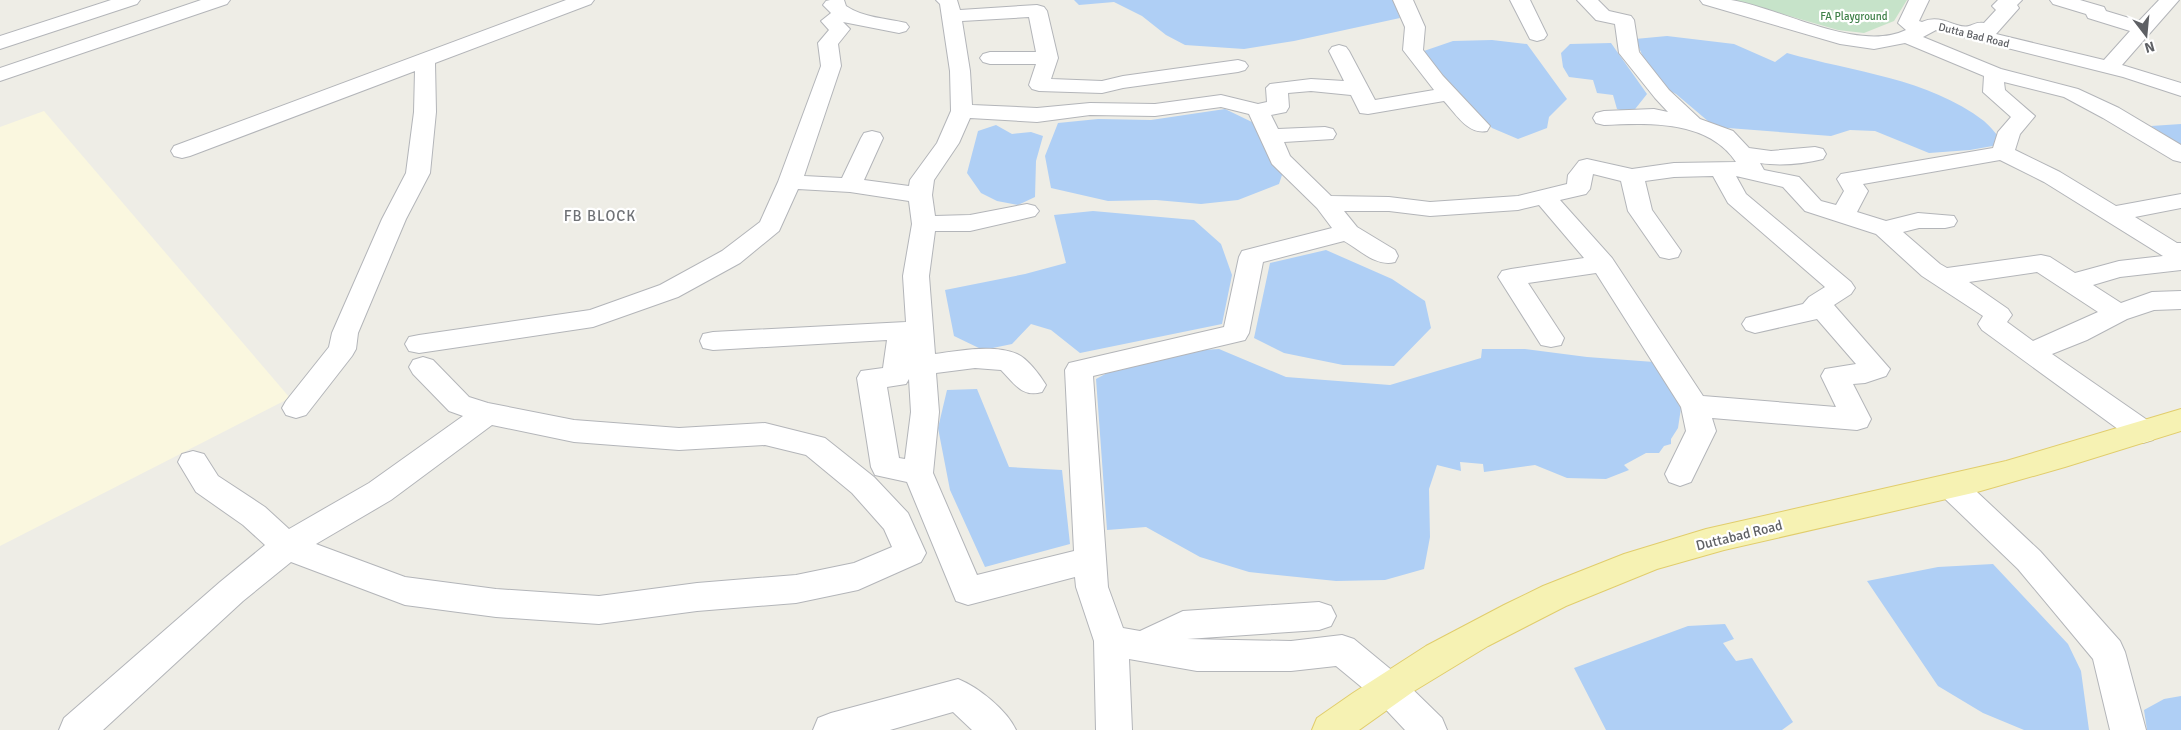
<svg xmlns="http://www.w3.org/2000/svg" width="2181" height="730" font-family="Signika,sans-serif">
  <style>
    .commercial { fill: #faf7df }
    .green { fill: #c6e3c9 }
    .water { fill: #afcff5 }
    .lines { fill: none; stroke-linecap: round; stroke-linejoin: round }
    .minor-casing { stroke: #b3b5b9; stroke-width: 2 }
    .major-casing { stroke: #e1cd6c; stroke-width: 2 }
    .minor { fill: #fff; fill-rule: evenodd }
    .major { fill: #f6f2b3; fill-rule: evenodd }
    .labels { text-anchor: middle; stroke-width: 4.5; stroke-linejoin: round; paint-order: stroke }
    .far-park-label { font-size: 11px; fill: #40814a; stroke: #fff }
    .far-street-label { font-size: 11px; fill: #5e6064; stroke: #fff }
    .street-label { font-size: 14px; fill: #5e6064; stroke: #fff }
    .neighbourhood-label { font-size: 15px; letter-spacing: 1px; fill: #6f7276; stroke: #fff }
  </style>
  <rect width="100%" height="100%" fill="#eeede6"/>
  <path class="commercial" d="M 44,111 L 290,398 L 0,546 L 0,127 Z"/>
  <path class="green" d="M 1734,0 L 1907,0 L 1894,21 L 1864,33 L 1838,30 Z"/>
  <path class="water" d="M 1074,0 L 1393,0 L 1400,18 L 1294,41 L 1244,49 L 1185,45 L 1166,35 L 1142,16 L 1114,2 L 1079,5 Z
    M 1667,36 L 1734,44 L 1775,62 L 1787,53 C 1853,72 1928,78 1984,121 C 1991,127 1998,136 2004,144 L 1970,150 L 1929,153 L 1875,131 L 1850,130 L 1831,136 L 1715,127 L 1676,94 L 1655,83 L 1635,39 Z
    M 1492,40 L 1527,44 L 1567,99 L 1549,117 L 1547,128 L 1518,139 L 1492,128 L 1421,52 L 1453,41 Z
    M 1611,43 L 1647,94 L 1632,113 L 1617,109 L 1613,95 L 1597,93 L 1593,80 L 1569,77 L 1563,67 L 1561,53 L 1570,44 Z
    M 1225,109 L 1254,123 L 1284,169 L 1279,184 L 1238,200 L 1201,204 L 1156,200 L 1108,201 L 1051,188 L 1045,156 L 1058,123 L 1098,119 L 1151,120 Z
    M 2181,124 L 2181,145 L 2151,126 Z
    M 996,125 L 1012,134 L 1031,132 L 1043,136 L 1036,161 L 1035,197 L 1018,205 L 997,201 L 981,193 L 967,173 L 978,131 Z
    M 1093,211 L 1194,220 L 1221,244 L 1232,275 L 1222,324 L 1080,353 L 1051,330 L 1031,324 L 1012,344 L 983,350 L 954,336 L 945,290 L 1025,274 L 1066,263 L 1054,215 Z
    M 1326,250 L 1392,279 L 1425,301 L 1431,328 L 1394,366 L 1343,365 L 1284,353 L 1254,338 L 1270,263 Z
    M 1219,349 L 1286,377 L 1390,385 L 1481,358 L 1482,349 L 1525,349 L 1587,357 L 1654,362 L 1681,408 L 1678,428 L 1671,439 L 1671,444 L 1664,446 L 1659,453 L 1646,453 L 1624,465 L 1629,470 L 1606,479 L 1567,478 L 1535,465 L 1484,472 L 1483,464 L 1460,462 L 1461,471 L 1437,465 L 1429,489 L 1430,537 L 1424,569 L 1385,580 L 1336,581 L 1249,572 L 1200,557 L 1146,527 L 1107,530 L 1096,379 L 1131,360 L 1186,351 Z
    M 977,389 L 1009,467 L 1062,470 L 1070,544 L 985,567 L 950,490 L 938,428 L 947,390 Z
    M 1993,564 L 2068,644 L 2081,671 L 2089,730 L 2024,730 L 1983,713 L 1938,686 L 1867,581 L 1938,567 Z
    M 1725,624 L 1734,639 L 1723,643 L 1736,661 L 1752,658 L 1793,722 L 1782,730 L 1606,730 L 1574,668 L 1688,626 Z
    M 2181,696 L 2181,730 L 2147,730 L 2144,710 L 2164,699 Z"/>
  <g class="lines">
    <defs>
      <path id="minor" d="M 111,0 L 140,0 L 137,4 L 0,49 L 0,36 Z
        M 201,0 L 230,0 L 227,4 L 0,81 L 0,68 Z
        M 566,0 L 594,0 L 591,4 L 435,63 L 436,112 L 430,173 L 406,219 L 358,333 L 356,349 L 352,356 L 306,415 L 296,418 L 286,415 L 282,408 L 286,401 L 329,347 L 332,333 L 382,219 L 406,173 L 414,112 L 415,71 L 190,156 L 182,158 L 174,156 L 171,151 L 174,146 Z
        M 830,0 L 844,0 L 846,6 C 864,18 885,18 906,23 L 909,27 L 906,31 L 899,33 L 843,22 L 850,29 L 838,44 L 841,66 L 804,176 L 842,178 L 861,138 L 864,133 L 872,131 L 880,133 L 883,138 L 864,180 L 909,186 L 910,180 L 937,143 L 951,111 L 950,71 L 940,4 L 936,0 L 957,0 L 960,10 L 1037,5 L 1044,7 L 1047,11 L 1058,58 L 1051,79 L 1102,81 L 1123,76 L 1238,60 L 1245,62 L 1248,66 L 1245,70 L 1238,72 L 1123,88 L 1102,93 L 1039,91 L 1032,89 L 1029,85 L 1036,64 L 990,64 L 983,62 L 980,58 L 983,54 L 990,52 L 1036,52 L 1029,17 L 962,21 L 970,71 L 972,105 L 1037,108 L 1090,103 L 1155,104 L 1221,95 L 1258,104 L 1267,102 L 1266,88 L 1270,84 L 1311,79 L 1344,81 L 1329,51 L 1332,47 L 1339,45 L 1346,47 L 1349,51 L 1375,100 L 1434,90 L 1403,50 L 1405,27 L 1393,0 L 1413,0 L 1425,27 L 1423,50 L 1443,76 L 1490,126 L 1487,131 C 1468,135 1456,114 1444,101 L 1368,114 L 1360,113 L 1351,95 L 1311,91 L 1288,93 L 1289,107 L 1286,112 L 1271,115 L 1278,129 L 1325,127 L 1333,129 L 1336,134 L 1333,139 L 1284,142 L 1290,156 L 1331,196 L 1389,197 L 1430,202 L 1518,196 L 1567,184 L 1568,175 L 1572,170 L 1579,161 L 1587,159 L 1632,169 L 1674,163 L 1736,162 C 1708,120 1649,123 1604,125 L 1596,123 L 1593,118 L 1596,113 L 1604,111 L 1654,109 L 1668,112 L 1655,98 L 1619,53 L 1615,24 L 1596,20 L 1577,0 L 1598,0 L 1609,11 L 1631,16 L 1634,20 L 1639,52 L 1669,90 L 1700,119 L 1733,131 L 1749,148 L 1771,151 L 1815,147 L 1823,149 L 1826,154 L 1823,159 C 1803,164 1780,166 1760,163 L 1764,170 L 1799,177 L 1821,201 L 1836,205 L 1844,191 L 1837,179 L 1841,174 L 1993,148 L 1998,132 L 2011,117 L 1983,92 L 1984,76 L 1905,43 L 1874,49 L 1840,44 L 1703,4 L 1700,0 C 1710,0 1722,0 1731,0 C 1781,8 1858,53 1906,30 L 1898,23 L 1909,0 L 1929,0 L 1919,21 L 1922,22 C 1942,13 1957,30 1969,26 C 1975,24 1977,22 1984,23 L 1996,10 L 1992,6 L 1998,0 L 2022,0 L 2017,5 L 2019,8 L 1996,34 L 2104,60 L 2130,31 L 2088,18 L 2086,14 L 2053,4 L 2050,0 L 2080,0 L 2104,7 L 2106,11 L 2139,21 L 2159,0 L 2179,0 L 2122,65 L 2181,83 L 2181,96 L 2123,77 L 1936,30 L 1923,37 L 2001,69 L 2078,89 L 2119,108 L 2181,145 L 2181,162 L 2173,160 L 2103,118 L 2064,97 L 2004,82 L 2005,90 L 2035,116 L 2020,134 L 2015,150 L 2060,172 L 2116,206 L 2181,194 L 2181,208 L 2135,217 L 2177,243 L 2181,243 L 2181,270 L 2120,277 L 2093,285 L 2121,303 L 2152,292 L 2181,291 L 2181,309 L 2154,310 L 2127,319 L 2087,340 L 2052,354 L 2153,424 L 2158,432 L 2153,440 L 2143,443 L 2133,440 L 1982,330 L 1978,324 L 1983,316 L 1922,276 L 1876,234 L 1805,211 L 1783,187 L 1736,176 L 1746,194 L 1851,282 L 1855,288 L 1851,294 L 1834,305 L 1890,369 L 1886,376 L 1865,383 L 1853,384 L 1871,419 L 1867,427 L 1857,430 L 1712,418 L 1716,431 L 1691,482 L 1680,486 L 1669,482 L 1665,474 L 1686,431 L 1681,407 L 1596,273 L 1528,283 L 1564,338 L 1561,345 L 1551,347 L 1541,345 L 1498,277 L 1502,271 L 1511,269 L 1584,258 L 1539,205 L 1518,210 L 1430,216 L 1389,211 L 1344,211 L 1357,227 L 1395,250 L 1398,256 L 1395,262 C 1376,267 1360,250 1344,241 L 1263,262 L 1249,333 L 1245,340 L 1093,376 L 1108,587 L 1123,628 L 1140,631 L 1183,611 L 1319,602 L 1331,606 L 1336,616 L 1331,626 L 1319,630 L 1187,639 L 1291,641 L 1342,635 L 1354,639 L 1400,677 L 1442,718 L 1447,730 L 1405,730 L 1376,699 L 1336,666 L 1291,671 L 1197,671 L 1129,659 L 1132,730 L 1096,730 L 1094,641 L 1076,587 L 1075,577 L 968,605 L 956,601 L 907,482 L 875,475 L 871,467 L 857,378 L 861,371 L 883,368 L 887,340 L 713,350 L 703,348 L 700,341 L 703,334 L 713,332 L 906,322 L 903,276 L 912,224 L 909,201 L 850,192 L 798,189 L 779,231 L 740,263 L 678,297 L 593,327 L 419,353 L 409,351 L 405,344 L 409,337 L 419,335 L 590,310 L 660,285 L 722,251 L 760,222 L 778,182 L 821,66 L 818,43 L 829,30 L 821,21 L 831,13 L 823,5 L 826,1 ZM 1221,107 L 1249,114 L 1272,164 L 1317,208 L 1332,228 L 1242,251 L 1239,257 L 1224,327 L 1069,363 L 1065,370 L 1074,551 L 977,575 L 933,473 L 939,412 L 936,373 L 975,368 L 1001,370 C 1014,383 1022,398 1042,392 L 1046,385 C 1040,375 1027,358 1017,354 C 993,344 959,351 935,354 L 929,276 L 935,231 L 970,231 L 1035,216 L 1039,211 L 1035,206 L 1027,204 L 970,215 L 935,216 L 932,195 L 934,180 L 959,143 L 970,118 L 1037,122 L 1090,115 L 1155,116 ZM 2000,160 L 2044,182 L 2163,256 L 2119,261 L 2075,273 L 2050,257 L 2041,255 L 1947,268 L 1940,264 L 1903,232 L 1919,228 L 1945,228 L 1954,226 L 1957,221 L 1954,216 L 1918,213 L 1886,221 L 1857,212 L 1868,191 L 1863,184 ZM 1593,174 L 1621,181 L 1628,211 L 1660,257 L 1669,259 L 1678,257 L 1681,251 L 1652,210 L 1645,181 L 1674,177 L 1713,176 L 1728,203 L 1825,287 L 1809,297 L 1803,304 L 1746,318 L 1742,324 L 1746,330 L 1755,333 L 1817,319 L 1856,364 L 1825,369 L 1821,376 L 1836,407 L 1703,396 L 1612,258 L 1560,200 L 1586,194 L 1590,189 ZM 2037,272 L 2098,312 L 2033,341 L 2007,322 L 2012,315 L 2008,309 L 1969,282 ZM 909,379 L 911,412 L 905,459 L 899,458 L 887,387 L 906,384 Z
        M 1510,0 L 1530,0 L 1547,35 L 1544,39 L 1537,41 L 1530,39 Z
        M 423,357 L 433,360 L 469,397 L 488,403 L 574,420 L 679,428 L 765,423 L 825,438 L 874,477 L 908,513 L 926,553 L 921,562 L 858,590 L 796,603 L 697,611 L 599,624 L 496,617 L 405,605 L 291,562 L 243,601 L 103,730 L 59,730 L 64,718 L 220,582 L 265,545 L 243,525 L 196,492 L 178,462 L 182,454 L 193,451 L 204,454 L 218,476 L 265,507 L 289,529 L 369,483 L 463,416 L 449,411 L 413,374 L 409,367 L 413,360 ZM 492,425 L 574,442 L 679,450 L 765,445 L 806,455 L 852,493 L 884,529 L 892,547 L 854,563 L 796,575 L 697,583 L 599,596 L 496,589 L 405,577 L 316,544 L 391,500 Z
        M 1951,474 L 1962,478 L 2040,551 L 2120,641 L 2125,652 L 2146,730 L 2110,730 L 2093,659 L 2018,569 L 1940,494 L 1936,486 L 1940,478 Z
        M 958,679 C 978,687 1007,710 1016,730 L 972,730 L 953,712 L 890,730 L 813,730 L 818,718 L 831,713 Z"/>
      <path id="major" d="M 2181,409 L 2181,431 L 2065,467 L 1977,492 L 1724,550 L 1657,569 L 1566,606 L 1488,646 L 1414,691 L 1359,730 L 1312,730 L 1317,718 L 1353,693 L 1426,646 L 1504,605 L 1543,586 L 1624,554 L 1706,529 L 2006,461 Z"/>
    </defs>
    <use href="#minor" class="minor-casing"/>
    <use href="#major" class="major-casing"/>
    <use href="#minor" class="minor"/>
    <use href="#major" class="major"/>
  </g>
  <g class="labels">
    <g class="far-park-label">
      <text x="1854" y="20">FA Playground</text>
    </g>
    <g class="far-street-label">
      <text transform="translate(1974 35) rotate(14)" y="4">Dutta Bad Road</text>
    </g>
    <g class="street-label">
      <text transform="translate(1739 535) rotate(-14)" y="5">Duttabad Road</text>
    </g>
    <g class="neighbourhood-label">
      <text x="600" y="221">FB BLOCK</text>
    </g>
  </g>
  <g transform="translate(2146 35) rotate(164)" stroke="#ffffff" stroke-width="4" paint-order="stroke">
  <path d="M0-4L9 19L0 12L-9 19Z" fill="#5e6064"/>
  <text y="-8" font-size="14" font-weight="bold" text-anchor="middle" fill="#5e6064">N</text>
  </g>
</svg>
